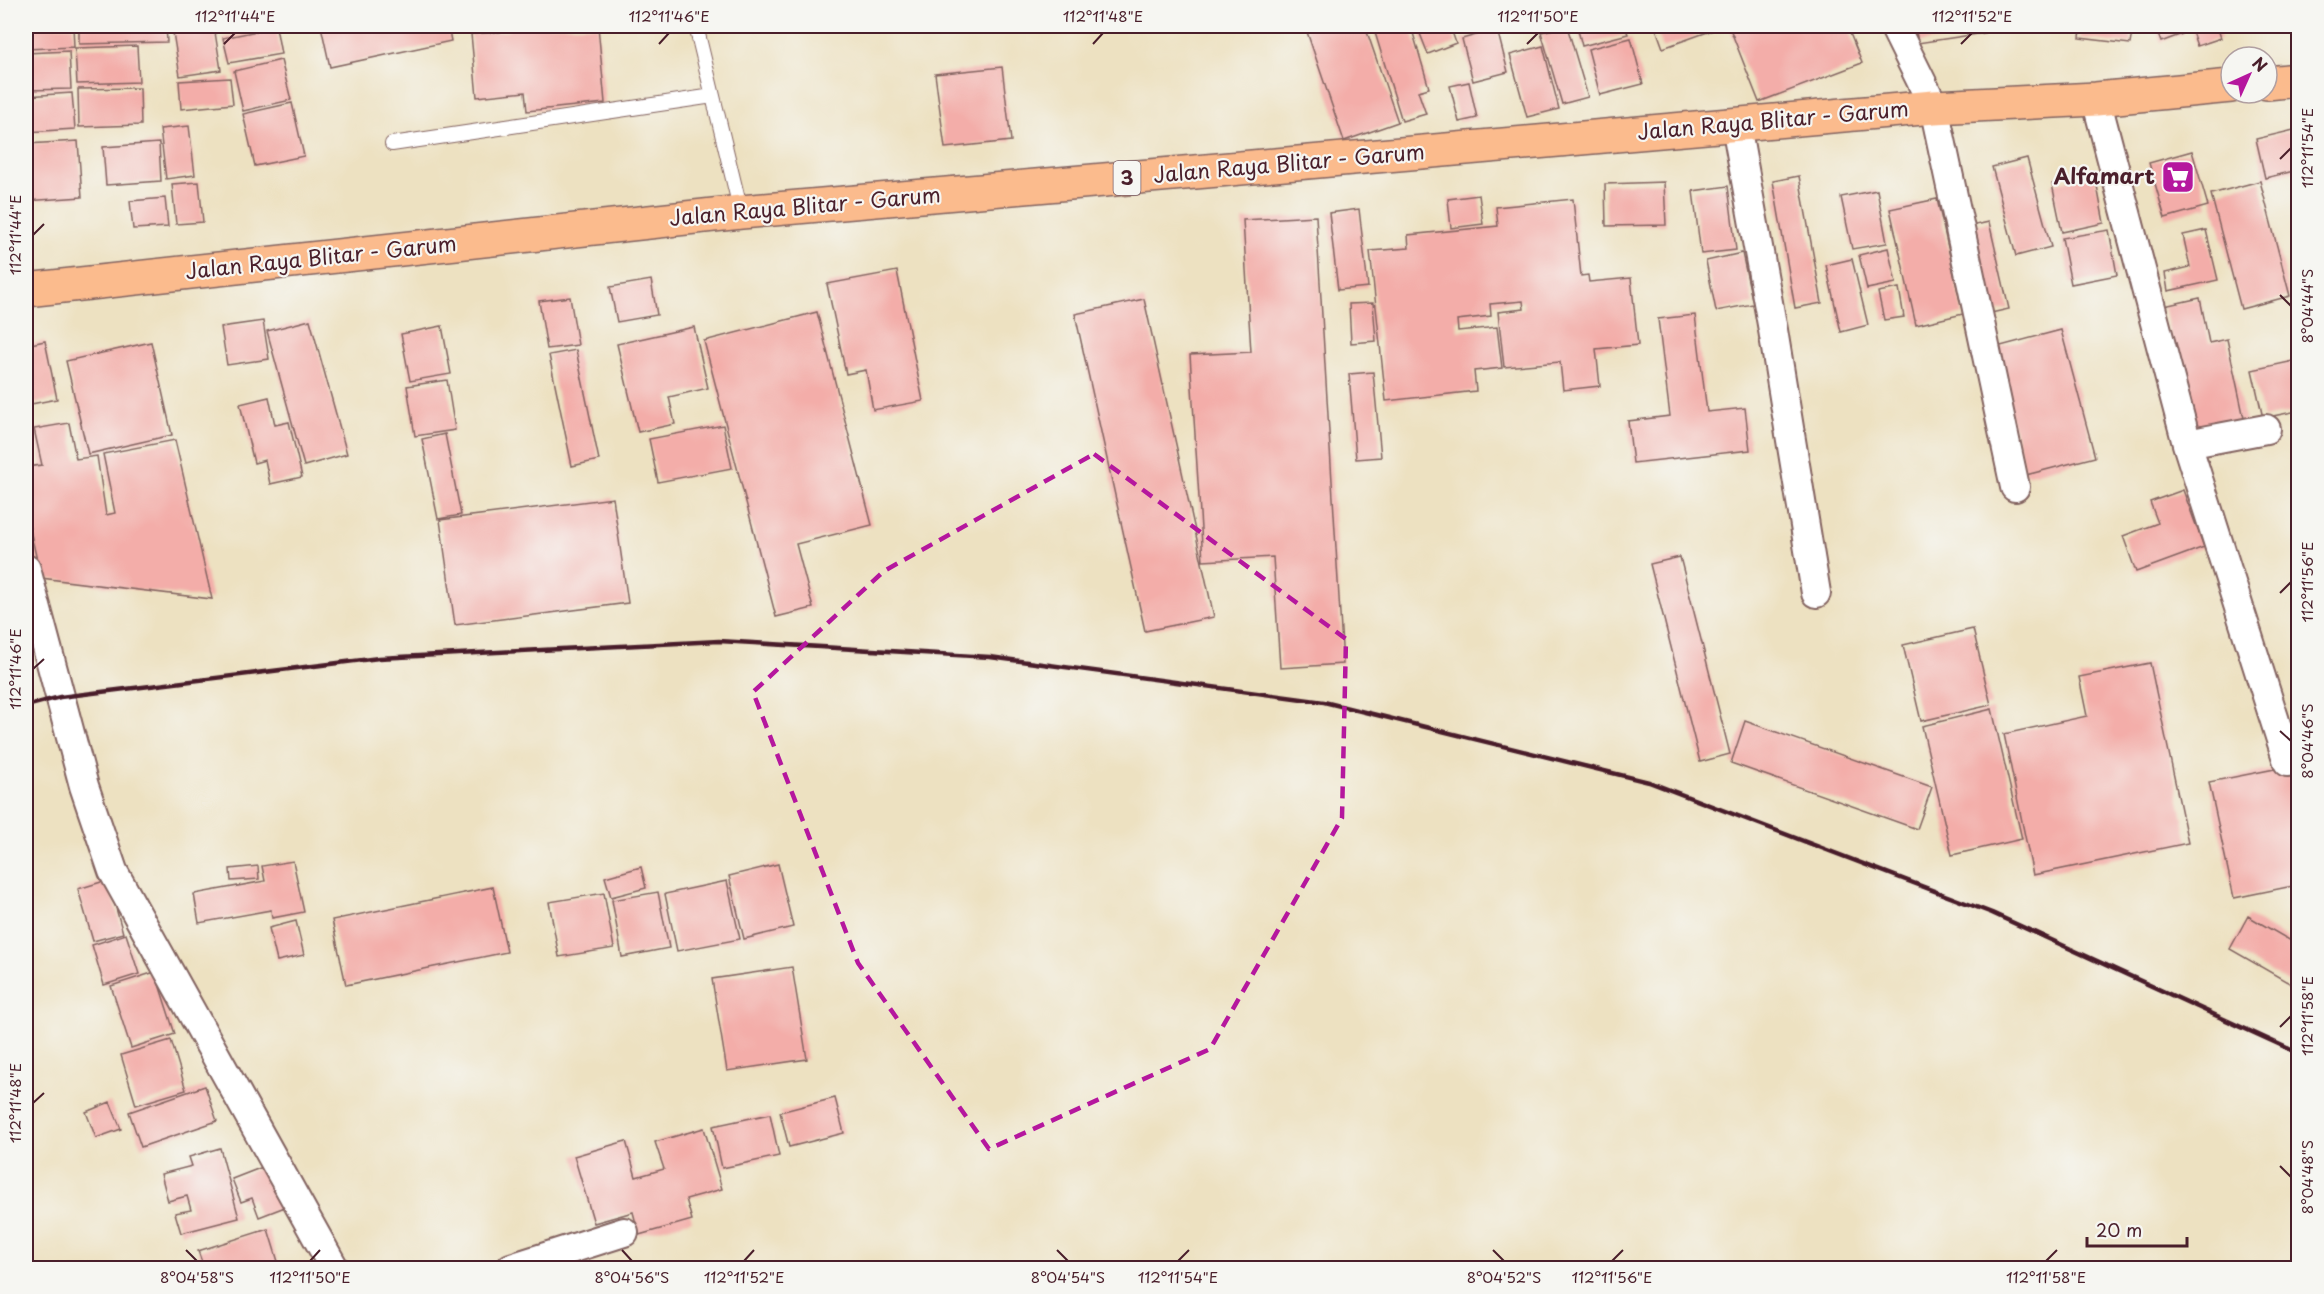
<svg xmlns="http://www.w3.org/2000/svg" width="2324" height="1294" font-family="'Playpen Sans',sans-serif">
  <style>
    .building { fill: #f3ada9 }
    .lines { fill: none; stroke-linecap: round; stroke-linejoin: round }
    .lane-casing { stroke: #836360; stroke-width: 16 }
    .street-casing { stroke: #836360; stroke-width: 32 }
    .highway-casing { stroke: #836360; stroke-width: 36 }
    .lane { stroke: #fff; stroke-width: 14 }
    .street { stroke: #fff; stroke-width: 28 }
    .highway { stroke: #fbbb8d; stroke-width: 33 }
    .rail { stroke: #4a1f2b; stroke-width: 4.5 }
    .marked { fill: none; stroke: #b5179e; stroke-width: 4.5; stroke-dasharray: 12 8; stroke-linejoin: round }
    .ticks { fill: none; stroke: #4a1f2b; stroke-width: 2 }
    .labels { text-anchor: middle; stroke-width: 4.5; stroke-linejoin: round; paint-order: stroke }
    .shield { fill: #f6f6f2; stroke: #7e6067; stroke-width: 1.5 }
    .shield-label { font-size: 20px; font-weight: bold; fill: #4a1f2b }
    .street-label { font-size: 21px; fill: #4a1f2b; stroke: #f6f6f2 }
    .poi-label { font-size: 21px; font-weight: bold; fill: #4a1f2b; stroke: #f6f6f2; text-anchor: end }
    .neatline { fill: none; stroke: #4a1f2b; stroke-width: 2 }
    .ticks-label { font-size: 15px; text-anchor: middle; fill: #4a1f2b }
  </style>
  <rect width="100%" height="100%" fill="#f6f6f2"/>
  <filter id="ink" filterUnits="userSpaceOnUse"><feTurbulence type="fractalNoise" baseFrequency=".0167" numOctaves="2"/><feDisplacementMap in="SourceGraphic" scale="12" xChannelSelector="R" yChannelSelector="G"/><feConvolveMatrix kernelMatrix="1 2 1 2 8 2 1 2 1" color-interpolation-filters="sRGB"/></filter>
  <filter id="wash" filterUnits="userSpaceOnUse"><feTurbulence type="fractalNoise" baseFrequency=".008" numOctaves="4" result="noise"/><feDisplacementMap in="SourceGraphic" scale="24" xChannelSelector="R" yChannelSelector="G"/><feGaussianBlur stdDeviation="1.35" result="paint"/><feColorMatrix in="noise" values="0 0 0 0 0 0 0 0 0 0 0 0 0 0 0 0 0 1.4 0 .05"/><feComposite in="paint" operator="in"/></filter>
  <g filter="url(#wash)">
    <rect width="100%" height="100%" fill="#ede1c1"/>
    <g id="blocks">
      <path class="building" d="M 26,26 L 73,26 L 74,47 L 26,49 Z
        M 79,26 L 166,26 L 167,42 L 79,44 Z
        M 172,26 L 214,26 L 221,70 L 180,76 Z
        M 321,26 L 448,26 L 451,41 L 330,67 Z
        M 509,26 L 598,26 L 605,103 L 527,111 L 525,92 L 477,97 L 471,34 L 509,31 Z
        M 1305,26 L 1365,26 L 1398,122 L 1344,141 Z
        M 1373,26 L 1411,26 L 1429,88 L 1418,91 L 1426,114 L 1402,121 Z
        M 1417,26 L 1450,26 L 1456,43 L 1428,54 Z
        M 1567,26 L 1588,97 L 1562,104 L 1541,32 Z
        M 1577,26 L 1625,26 L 1628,34 L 1582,46 Z
        M 1655,26 L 1719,26 L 1719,28 L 1663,48 Z
        M 1729,26 L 1847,26 L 1862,63 L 1759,102 Z
        M 1915,26 L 1983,26 L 1984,33 L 1918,43 Z
        M 2081,26 L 2133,26 L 2130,44 L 2080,38 Z
        M 2155,26 L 2179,26 L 2182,34 L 2161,42 Z
        M 2190,26 L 2217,26 L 2221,38 L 2197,46 Z
        M 276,27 L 281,54 L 229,63 L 223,38 Z
        M 1497,29 L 1508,72 L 1473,81 L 1462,39 Z
        M 1631,38 L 1643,84 L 1600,95 L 1588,49 Z
        M 137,46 L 139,82 L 77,84 L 75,48 Z
        M 1543,46 L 1559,109 L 1527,117 L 1510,55 Z
        M 69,51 L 71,89 L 26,90 L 26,53 Z
        M 281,60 L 291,100 L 243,111 L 234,71 Z
        M 1002,67 L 1011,141 L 945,148 L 935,74 Z
        M 230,78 L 233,104 L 181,109 L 179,81 Z
        M 1469,82 L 1477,118 L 1459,122 L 1450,86 Z
        M 140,88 L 141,125 L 79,127 L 78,89 Z
        M 72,93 L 75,129 L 26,132 L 26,96 Z
        M 292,103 L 304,156 L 255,166 L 243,114 Z
        M 189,126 L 195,175 L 166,179 L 160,129 Z
        M 2298,129 L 2298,170 L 2265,178 L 2256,139 Z
        M 78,141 L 82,197 L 26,201 L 26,144 Z
        M 159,143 L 161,181 L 106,185 L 103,147 Z
        M 2192,151 L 2208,206 L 2165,218 L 2149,163 Z
        M 2027,158 L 2051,247 L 2016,256 L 1992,167 Z
        M 2095,175 L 2104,223 L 2062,232 L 2052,184 Z
        M 1799,176 L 1822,303 L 1795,308 L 1773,181 Z
        M 2260,181 L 2290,296 L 2241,309 L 2211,194 Z
        M 199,182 L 203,222 L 176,224 L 172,184 Z
        M 1664,182 L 1666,225 L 1606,226 L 1605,184 Z
        M 1728,186 L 1736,250 L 1701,254 L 1693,191 Z
        M 1877,190 L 1887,243 L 1852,249 L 1841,197 Z
        M 1479,195 L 1483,224 L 1451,228 L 1448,199 Z
        M 165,198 L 168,227 L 133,229 L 130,201 Z
        M 1573,199 L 1581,276 L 1588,275 L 1589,282 L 1631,278 L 1638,345 L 1596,349 L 1600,386 L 1563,390 L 1560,362 L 1504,367 L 1498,312 L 1524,309 L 1523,301 L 1490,304 L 1491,316 L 1457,320 L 1458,331 L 1497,327 L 1502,368 L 1474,371 L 1476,391 L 1386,401 L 1370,251 L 1409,248 L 1408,235 L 1498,226 L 1496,207 Z
        M 1937,199 L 1963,314 L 1916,325 L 1890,209 Z
        M 1359,209 L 1368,287 L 1338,290 L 1329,213 Z
        M 1316,216 L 1343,664 L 1280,668 L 1273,557 L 1203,561 L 1190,355 L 1251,352 L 1243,220 Z
        M 1989,222 L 2009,309 L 1982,315 L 1962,228 Z
        M 2109,230 L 2117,275 L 2071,284 L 2062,238 Z
        M 2206,230 L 2218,280 L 2168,291 L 2165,273 L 2190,267 L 2183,235 Z
        M 1888,248 L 1896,283 L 1867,289 L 1859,255 Z
        M 1742,253 L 1753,304 L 1716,311 L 1706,261 Z
        M 1852,259 L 1868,325 L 1841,332 L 1826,265 Z
        M 897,271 L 923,401 L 873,410 L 866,370 L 846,374 L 827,284 Z
        M 651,280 L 657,315 L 617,322 L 610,287 Z
        M 1899,288 L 1904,317 L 1884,320 L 1878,292 Z
        M 570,297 L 578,345 L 547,349 L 539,301 Z
        M 2200,298 L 2209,343 L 2227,339 L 2245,423 L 2190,434 L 2164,306 Z
        M 1144,299 L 1214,617 L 1145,631 L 1075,314 Z
        M 1373,303 L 1376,341 L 1351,343 L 1349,304 Z
        M 817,312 L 872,525 L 796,544 L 813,608 L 776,617 L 704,341 Z
        M 1695,315 L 1707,412 L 1745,408 L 1750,450 L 1633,463 L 1628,421 L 1670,416 L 1658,319 Z
        M 310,320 L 347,454 L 304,466 L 267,331 Z
        M 263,321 L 269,359 L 227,365 L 221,327 Z
        M 442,326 L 451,374 L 410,381 L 401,334 Z
        M 694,327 L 708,388 L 669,397 L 675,424 L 638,432 L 617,344 Z
        M 2061,330 L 2095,457 L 2026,475 L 1993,348 Z
        M 45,341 L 57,399 L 26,405 L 26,345 Z
        M 151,342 L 172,435 L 88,454 L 66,361 Z
        M 576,350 L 599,460 L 572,466 L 549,355 Z
        M 2298,360 L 2298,411 L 2263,418 L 2252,370 Z
        M 1373,372 L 1381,457 L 1356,459 L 1349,374 Z
        M 447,380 L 455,430 L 415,436 L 407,386 Z
        M 269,397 L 275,425 L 289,422 L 302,477 L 270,484 L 265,460 L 254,463 L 240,404 Z
        M 69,423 L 76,459 L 97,456 L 106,515 L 115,513 L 103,454 L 175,440 L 212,599 L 41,578 L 26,512 L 26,467 L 42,465 L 34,429 Z
        M 723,425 L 732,468 L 658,482 L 649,439 Z
        M 445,434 L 461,515 L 438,519 L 422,439 Z
        M 2183,490 L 2204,547 L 2136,572 L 2123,536 L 2158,523 L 2150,502 Z
        M 613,498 L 628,603 L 455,625 L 440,520 Z
        M 1680,557 L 1730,754 L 1700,762 L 1650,564 Z
        M 1973,629 L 1991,705 L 1921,721 L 1903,645 Z
        M 2150,663 L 2188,843 L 2033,875 L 2004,734 L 2087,716 L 2079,677 Z
        M 1992,709 L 2022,839 L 1952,855 L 1922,726 Z
        M 1745,721 L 1932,787 L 1917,829 L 1731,763 Z
        M 2290,766 L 2298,807 L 2298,885 L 2234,898 L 2209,782 Z
        M 293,861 L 304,912 L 272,918 L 271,910 L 199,923 L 194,894 L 265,881 L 262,866 Z
        M 778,864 L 793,927 L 744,939 L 729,876 Z
        M 258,866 L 259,879 L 231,881 L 230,869 Z
        M 641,867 L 646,888 L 611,897 L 605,877 Z
        M 108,880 L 123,933 L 93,941 L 78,889 Z
        M 727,881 L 740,939 L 677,951 L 665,894 Z
        M 493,887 L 507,952 L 346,985 L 332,920 Z
        M 658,892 L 669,948 L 622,957 L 612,900 Z
        M 604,893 L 614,948 L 559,957 L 549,902 Z
        M 2248,916 L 2298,945 L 2298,988 L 2230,949 Z
        M 296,921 L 304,955 L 277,961 L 269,928 Z
        M 126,934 L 139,974 L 104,985 L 92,945 Z
        M 792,967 L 807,1059 L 727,1071 L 712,979 Z
        M 155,972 L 175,1034 L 131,1048 L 111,986 Z
        M 171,1040 L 186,1090 L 136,1105 L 121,1055 Z
        M 205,1086 L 217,1121 L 141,1147 L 129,1112 Z
        M 835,1098 L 844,1133 L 789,1147 L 780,1112 Z
        M 110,1102 L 121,1129 L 96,1138 L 86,1112 Z
        M 770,1114 L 779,1156 L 722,1168 L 713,1126 Z
        M 704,1128 L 722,1189 L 686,1199 L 692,1220 L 639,1235 L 633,1212 L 594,1223 L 574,1156 L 626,1141 L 636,1177 L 664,1169 L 655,1142 Z
        M 220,1148 L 239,1218 L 181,1233 L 175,1213 L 191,1210 L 187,1196 L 168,1201 L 161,1174 L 192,1166 L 189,1157 Z
        M 273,1163 L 290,1205 L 259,1217 L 252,1198 L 241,1202 L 232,1179 Z
        M 268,1229 L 280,1268 L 204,1268 L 198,1251 Z"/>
    </g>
  </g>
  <g filter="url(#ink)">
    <use href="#blocks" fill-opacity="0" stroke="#836360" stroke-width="1.5"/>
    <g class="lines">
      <defs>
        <path id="lane" d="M 696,26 L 741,212
          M 392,144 L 713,96"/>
        <path id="street" d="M 1894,26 L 1934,107 L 2015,487
          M 2096,99 L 2187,444 L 2266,429
          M 1736,125 L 1773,330 L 1816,593
          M 2187,444 L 2288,762
          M 26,569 L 84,786 L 113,871 L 334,1268
          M 511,1268 L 624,1232"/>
        <path id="highway" d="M 2267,83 L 2298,80
          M 26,290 L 741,212 L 1934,107 L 2096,99 L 2231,86"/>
      </defs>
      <use href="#lane" class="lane-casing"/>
      <use href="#street" class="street-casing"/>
      <use href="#highway" class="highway-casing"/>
      <use href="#lane" class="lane"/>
      <use href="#street" class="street"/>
      <use href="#highway" class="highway"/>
      <path class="rail" d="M 26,706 L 60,697 L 379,658 L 719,641 L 990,657 L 1324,702 L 1649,782 L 1992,913 L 2298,1053"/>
    </g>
  </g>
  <path class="marked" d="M 1094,454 L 1346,639 L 1342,818 L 1210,1049 L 989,1149 L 858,963 L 753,692 L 884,571 Z"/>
  <path class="ticks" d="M 224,44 L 235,33M 659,44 L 669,33M 1093,44 L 1103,33M 1527,44 L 1538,33M 1961,44 L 1972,33M 2280,159 L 2291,148M 33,235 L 44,224M 2280,295 L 2291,306M 2280,593 L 2291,582M 33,669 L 44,659M 2280,731 L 2291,741M 2280,1027 L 2291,1016M 33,1103 L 44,1093M 2280,1166 L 2291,1177M 186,1250 L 197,1261M 622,1250 L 632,1261M 1057,1250 L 1068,1261M 1493,1250 L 1504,1261M 310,1261 L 320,1250M 744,1261 L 754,1250M 1178,1261 L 1189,1250M 1612,1261 L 1623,1250M 2046,1261 L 2057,1250"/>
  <defs>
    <symbol id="supermarket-square" viewBox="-11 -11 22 22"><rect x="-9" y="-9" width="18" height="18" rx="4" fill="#b5179e" stroke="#f6f6f2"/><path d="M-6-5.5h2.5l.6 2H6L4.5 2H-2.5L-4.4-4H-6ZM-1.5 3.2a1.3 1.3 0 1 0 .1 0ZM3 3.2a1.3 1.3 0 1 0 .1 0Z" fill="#fff"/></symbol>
  </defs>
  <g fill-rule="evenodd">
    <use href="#supermarket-square" x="2159" y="158" width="38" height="38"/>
  </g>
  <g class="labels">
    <rect class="shield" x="1113.5" y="161" width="27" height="34" rx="4.5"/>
    <g class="shield-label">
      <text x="1127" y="185">3</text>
    </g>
    <g class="street-label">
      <text transform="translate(1773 121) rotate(-5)" y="7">Jalan Raya Blitar - Garum</text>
      <text transform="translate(1289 164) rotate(-5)" y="7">Jalan Raya Blitar - Garum</text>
      <text transform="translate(805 207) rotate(-5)" y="7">Jalan Raya Blitar - Garum</text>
      <text transform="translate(321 258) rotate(-6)" y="7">Jalan Raya Blitar - Garum</text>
    </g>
    <g class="poi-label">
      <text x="2155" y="184">Alfamart</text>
    </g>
  </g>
  <rect width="2324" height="1294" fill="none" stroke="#f6f6f2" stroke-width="66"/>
  <g transform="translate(2249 75) rotate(45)"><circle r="28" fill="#f6f6f2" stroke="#b1a0a2" stroke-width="1.5"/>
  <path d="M0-4.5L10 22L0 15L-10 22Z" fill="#b5179e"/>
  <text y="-9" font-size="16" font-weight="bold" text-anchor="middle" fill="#4a1f2b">N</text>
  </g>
  <path d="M2087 1237v9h100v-9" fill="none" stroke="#4a1f2b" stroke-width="3"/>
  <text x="2096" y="1237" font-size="18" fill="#4a1f2b" stroke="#f6f6f2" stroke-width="4.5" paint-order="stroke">20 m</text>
  <rect x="33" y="33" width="2258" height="1228" class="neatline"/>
  <g class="ticks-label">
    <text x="235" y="22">112°11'44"E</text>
    <text x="669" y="22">112°11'46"E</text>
    <text x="1103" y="22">112°11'48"E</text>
    <text x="1538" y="22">112°11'50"E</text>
    <text x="1972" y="22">112°11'52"E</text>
    <text transform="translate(2308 148) rotate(-90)" y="5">112°11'54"E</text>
    <text transform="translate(16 235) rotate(-90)" y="5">112°11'44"E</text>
    <text transform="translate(2308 306) rotate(-90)" y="5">8°04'44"S</text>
    <text transform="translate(2308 582) rotate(-90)" y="5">112°11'56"E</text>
    <text transform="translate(16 669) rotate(-90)" y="5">112°11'46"E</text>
    <text transform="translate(2308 741) rotate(-90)" y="5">8°04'46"S</text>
    <text transform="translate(2308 1016) rotate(-90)" y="5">112°11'58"E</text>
    <text transform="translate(16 1103) rotate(-90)" y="5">112°11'48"E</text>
    <text transform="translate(2308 1177) rotate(-90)" y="5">8°04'48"S</text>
    <text x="197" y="1283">8°04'58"S</text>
    <text x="310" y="1283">112°11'50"E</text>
    <text x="632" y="1283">8°04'56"S</text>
    <text x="744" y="1283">112°11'52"E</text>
    <text x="1068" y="1283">8°04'54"S</text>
    <text x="1178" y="1283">112°11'54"E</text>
    <text x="1504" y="1283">8°04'52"S</text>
    <text x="1612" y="1283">112°11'56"E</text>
    <text x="2046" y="1283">112°11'58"E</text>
  </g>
</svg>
